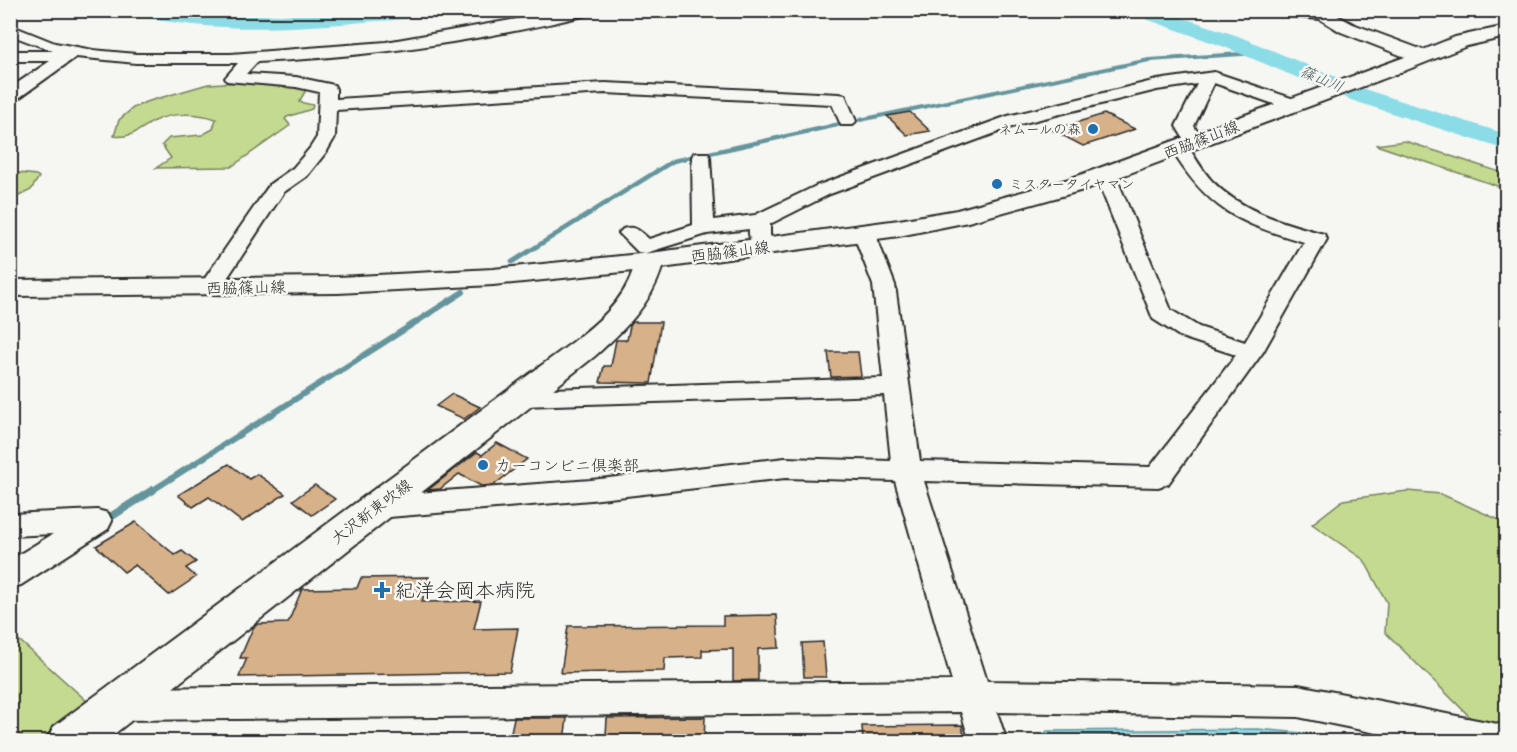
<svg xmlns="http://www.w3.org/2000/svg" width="1517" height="752" font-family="Kalam,'Klee One',sans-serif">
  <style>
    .green { fill: #c3da90; stroke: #77825e; stroke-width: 1.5 }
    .water { fill: #8cdce8; stroke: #65959c; stroke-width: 1.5 }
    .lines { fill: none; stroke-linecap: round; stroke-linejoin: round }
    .shore { stroke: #527277; stroke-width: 2 }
    .stream-far3 { stroke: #65959c; stroke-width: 4 }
    .stream-far2 { stroke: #65959c; stroke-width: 4.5 }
    .stream-far1 { stroke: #65959c; stroke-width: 6 }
    .stream { stroke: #65959c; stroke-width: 8 }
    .river { fill: #8cdce8; fill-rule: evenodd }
    .building { fill: #d7b189; stroke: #2b2b2b; stroke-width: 1.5 }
    .minor-casing { stroke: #2b2b2b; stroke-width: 4 }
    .major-casing { stroke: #2b2b2b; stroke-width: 4 }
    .minor { fill: #f6f6f2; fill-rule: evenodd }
    .major { fill: #f6f6f2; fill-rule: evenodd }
    .poi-dot { fill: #1f6fb2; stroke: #f6f6f2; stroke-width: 2 }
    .labels { text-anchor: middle; stroke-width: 5; stroke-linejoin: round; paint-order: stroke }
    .far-poi-label { font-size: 14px; fill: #2b2b2b; stroke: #f6f6f2; text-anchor: end }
    .far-water-label { font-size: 15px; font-style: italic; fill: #43575a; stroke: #f6f6f2 }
    .street-label { font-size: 16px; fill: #2b2b2b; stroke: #f6f6f2 }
    .poi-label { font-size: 16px; fill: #2b2b2b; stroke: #f6f6f2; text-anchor: start }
    .near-poi-label { font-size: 20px; fill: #2b2b2b; stroke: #f6f6f2; text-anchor: start }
  </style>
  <rect width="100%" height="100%" fill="#f6f6f2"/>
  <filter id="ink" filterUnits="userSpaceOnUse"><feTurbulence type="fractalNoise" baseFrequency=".0167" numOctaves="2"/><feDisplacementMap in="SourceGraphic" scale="12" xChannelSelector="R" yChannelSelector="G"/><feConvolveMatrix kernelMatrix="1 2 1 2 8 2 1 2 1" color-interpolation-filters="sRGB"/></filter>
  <g filter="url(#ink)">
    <path class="green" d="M 259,81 L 300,86 L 306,90 L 299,102 L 313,105 L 312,109 L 287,117 L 285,119 L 290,125 L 288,127 L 231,167 L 156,168 L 171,158 L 162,145 L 169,138 L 202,135 L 213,129 L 216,119 C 198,113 172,112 154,121 C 141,128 131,139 114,136 L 119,120 L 133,108 L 146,102 L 208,84 Z
      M 1405,141 L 1506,174 L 1506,189 L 1376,145 Z
      M 11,172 L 36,175 L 39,177 L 31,190 L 11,200 Z
      M 1407,491 L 1441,494 L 1506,523 L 1506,730 L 1476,723 L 1385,632 L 1387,603 L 1364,560 L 1312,524 L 1343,500 Z
      M 10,632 L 89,703 L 38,741 L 11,741 Z"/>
    <path class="water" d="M 1258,729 L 1392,741 L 1036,741 L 1047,731 Z"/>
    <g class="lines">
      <path class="shore" d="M 1043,742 L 1050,737 L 1257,735 L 1327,742"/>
      <path class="stream-far3" d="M 860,120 L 1149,60 L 1257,53
        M 830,126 L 846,123"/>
      <path class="stream-far2" d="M 512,262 L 673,161 L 837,125"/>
      <path class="stream-far1" d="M 150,492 L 463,292"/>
      <path class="stream" d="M 104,521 L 153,490"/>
      <path class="river" d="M 127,10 L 281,15 L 359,10 L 435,10 L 432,14 C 410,20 386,20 364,22 C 287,29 205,33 130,14 Z
        M 1129,10 L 1160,10 L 1238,36 L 1367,90 L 1506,134 L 1506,150 L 1351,100 L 1222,46 L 1132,14 Z"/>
    </g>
    <path class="building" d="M 910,112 L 930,131 L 907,135 L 887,116 Z
      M 1104,114 L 1135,129 L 1083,146 L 1052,130 Z
      M 633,322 L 661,322 L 651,383 L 600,382 L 604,366 L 611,366 L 616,340 L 627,340 L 630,326 Z
      M 828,352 L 858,352 L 861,376 L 831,377 Z
      M 452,394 L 480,407 L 464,419 L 436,406 Z
      M 497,443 L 527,459 L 494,485 L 481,486 L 459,474 L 440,489 L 428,490 L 477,452 L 482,455 Z
      M 229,464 L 249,479 L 257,474 L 285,494 L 242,522 L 209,497 L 193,507 L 178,495 Z
      M 315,485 L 335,499 L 312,515 L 293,500 Z
      M 136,522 L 175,555 L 182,551 L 196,562 L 186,568 L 196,577 L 169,595 L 135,565 L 124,572 L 96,546 Z
      M 429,577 L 422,602 L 481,601 L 474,629 L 518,628 L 510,672 L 239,677 L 247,658 L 240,658 L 253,628 L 258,624 L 288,623 L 302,589 L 357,588 L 361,578 Z
      M 777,615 L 779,648 L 758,649 L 758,680 L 733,681 L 733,649 L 702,650 L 702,657 L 665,658 L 664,671 L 561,673 L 568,626 L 723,625 L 723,616 Z
      M 823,642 L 826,677 L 804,677 L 802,643 Z
      M 705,717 L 704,741 L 634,741 L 634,736 L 606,736 L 607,718 Z
      M 514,718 L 567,718 L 564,741 L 509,741 Z
      M 962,725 L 965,741 L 863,741 L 862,726 Z"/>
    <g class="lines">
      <defs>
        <path id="minor" d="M 568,10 L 598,10 L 596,13 C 486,40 370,57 257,62 L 246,74 L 296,77 L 334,85 L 336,89 L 336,99 L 605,83 L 839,94 L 845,95 L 856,121 L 853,125 L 841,125 L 832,104 L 605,93 L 336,110 L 335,137 L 327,151 L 307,176 L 284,192 L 218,292 L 210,294 L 202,292 L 199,287 L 270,184 L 293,168 L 310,148 L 317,137 L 319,92 L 296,87 L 227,81 L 225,78 L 238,63 L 136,63 L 76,57 L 16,100 L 10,101 L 10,88 L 50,61 L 10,61 L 10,51 L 53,51 L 10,35 L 10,25 L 55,43 L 93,50 L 136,54 L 231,54 L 386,42 Z
          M 1261,10 L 1317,10 L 1326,15 L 1319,19 L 1268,14 Z
          M 1214,72 L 1300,101 L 1303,105 L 1300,109 L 1288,109 L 1214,83 L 1194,126 L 1203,142 L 1200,146 L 1188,146 L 1176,126 L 1197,84 L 1157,90 L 1020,124 L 830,194 L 770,224 L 770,235 L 776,247 L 773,252 L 765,253 L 757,252 C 752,244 748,237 749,229 L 707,234 L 646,253 L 638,252 L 619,233 L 623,229 C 635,225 640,231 649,239 L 693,225 L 692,157 L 694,153 L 708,153 L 710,157 L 714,220 L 755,215 L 816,186 L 1008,116 L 1157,80 Z
          M 1179,141 L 1186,143 C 1194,156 1202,170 1212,181 C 1242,212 1284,223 1324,234 L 1327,239 L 1263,352 L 1168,484 L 1158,487 L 924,481 L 987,681 L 1298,685 L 1503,725 L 1506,727 L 1506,742 L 1420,742 L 1298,717 L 997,712 L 1007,742 L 970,742 L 961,712 L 119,720 L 106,715 L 101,704 L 106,693 L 119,688 L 952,681 L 895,481 L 785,478 L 591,500 L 377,518 L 367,515 L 362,507 L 367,499 L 377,496 L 591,480 L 785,458 L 891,461 L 884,395 L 520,406 L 511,404 L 507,398 L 511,392 L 520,390 L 883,378 L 873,285 L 853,233 L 857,229 L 864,227 L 871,229 L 875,233 L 895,285 L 920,461 L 1150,467 L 1236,355 L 1181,337 L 1153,319 L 1095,174 L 1098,170 L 1112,170 L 1115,174 L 1171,310 L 1199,327 L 1245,342 L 1304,242 C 1237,223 1206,208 1170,147 L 1172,143 Z
          M 97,510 L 108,513 L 112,521 L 108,529 L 21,585 L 10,588 L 10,560 L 53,534 L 10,536 L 10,514 Z"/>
        <path id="major" d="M 1305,10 L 1327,10 L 1353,24 L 1423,50 L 1455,37 L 1506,26 L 1506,37 L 1467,46 L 1399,73 L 1087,189 L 968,222 L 899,236 L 662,268 C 650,306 624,330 595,356 L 104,742 L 47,742 L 53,727 L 573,342 C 598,322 622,303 633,271 L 493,285 L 338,293 L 10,296 L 10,280 L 338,277 L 493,269 L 650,253 L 899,220 L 957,210 L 1069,179 L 1405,57 L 1341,32 Z"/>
      </defs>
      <use href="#minor" class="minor-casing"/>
      <use href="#major" class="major-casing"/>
      <use href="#minor" class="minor"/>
      <use href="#major" class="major"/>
    </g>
  </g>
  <g class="poi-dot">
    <circle cx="1093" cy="129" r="6"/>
    <circle cx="997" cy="184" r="6"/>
    <circle cx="483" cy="465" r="6"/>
    <path d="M379 581h6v6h6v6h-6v6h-6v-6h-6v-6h6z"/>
  </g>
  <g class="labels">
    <g class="far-poi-label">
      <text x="1081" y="134">ネムールの森</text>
      <text x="1009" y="189" text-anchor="start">ミスタータイヤマン</text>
    </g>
    <g class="far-water-label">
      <text transform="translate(1322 79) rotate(23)" y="5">篠山川</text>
    </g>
    <g class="street-label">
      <text transform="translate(1201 139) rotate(-21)" y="6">西脇篠山線</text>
      <text transform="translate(730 251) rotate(-7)" y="6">西脇篠山線</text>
      <text transform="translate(246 287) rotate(-1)" y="6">西脇篠山線</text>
      <text transform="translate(371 511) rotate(-37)" y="6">大沢新東吹線</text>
    </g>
    <g class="poi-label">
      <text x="495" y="471">カーコンビニ倶楽部</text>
    </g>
    <g class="near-poi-label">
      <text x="395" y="597">紀洋会岡本病院</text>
    </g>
  </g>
  <rect width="1517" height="752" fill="none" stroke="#f6f6f2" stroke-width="36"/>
  <rect x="18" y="18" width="1481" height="716" fill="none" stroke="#2b2b2b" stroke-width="2" filter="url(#ink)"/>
</svg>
